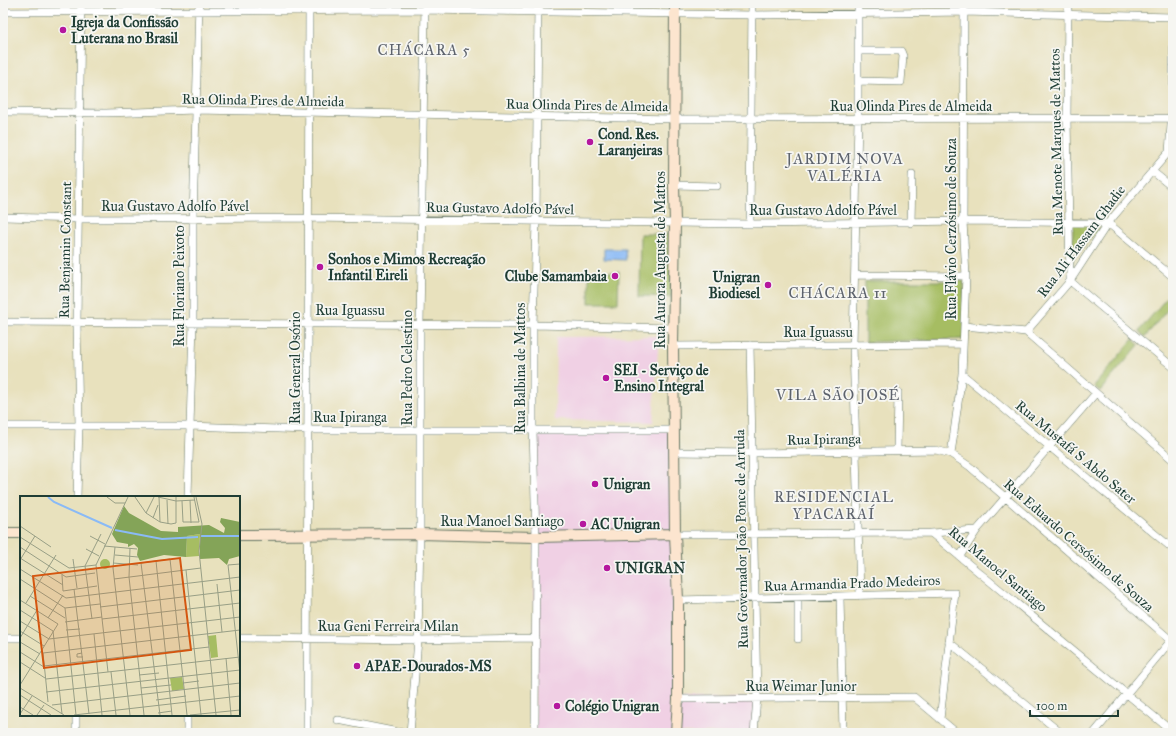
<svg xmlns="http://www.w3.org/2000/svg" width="1176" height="736" font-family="'IM FELL Great Primer',serif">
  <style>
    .built { fill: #f0d0e4 }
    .green { fill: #a6bd62; stroke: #627d4b }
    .water { fill: #8abaf6; stroke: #547c95 }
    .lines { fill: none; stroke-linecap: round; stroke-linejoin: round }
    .street-casing { stroke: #657664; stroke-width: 8 }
    .secondary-casing { stroke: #657664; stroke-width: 12 }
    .street { stroke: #fff; stroke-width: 7 }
    .secondary { stroke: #fce5cf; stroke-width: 10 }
    .poi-dot { fill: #b5179e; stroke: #f6f6f2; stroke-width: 1.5 }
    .labels { text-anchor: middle; stroke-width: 3.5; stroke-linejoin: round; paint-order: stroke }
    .poi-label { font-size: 14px; font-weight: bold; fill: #1f3d34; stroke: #f6f6f2; text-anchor: start }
    .street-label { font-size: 14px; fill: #1f3d34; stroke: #f6f6f2 }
    .neighbourhood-label { font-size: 15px; letter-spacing: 1px; fill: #5d636d; stroke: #f6f6f2 }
    .inset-river { fill: none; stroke: #8abaf6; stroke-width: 2 }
    .inset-road { fill: none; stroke: #989f86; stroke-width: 1 }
    .view { fill: #d45610; fill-opacity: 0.15; stroke: #d45610; stroke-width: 2 }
    .inset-edge { fill: none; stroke: #1f3d34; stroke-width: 2 }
  </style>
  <rect width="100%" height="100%" fill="#f6f6f2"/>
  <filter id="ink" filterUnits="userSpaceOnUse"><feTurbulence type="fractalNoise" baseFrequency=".025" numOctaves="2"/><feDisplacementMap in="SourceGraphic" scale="8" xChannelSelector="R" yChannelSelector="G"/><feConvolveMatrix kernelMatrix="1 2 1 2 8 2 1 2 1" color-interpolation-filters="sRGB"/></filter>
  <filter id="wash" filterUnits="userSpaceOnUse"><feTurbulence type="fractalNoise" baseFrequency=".012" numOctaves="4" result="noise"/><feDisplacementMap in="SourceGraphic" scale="16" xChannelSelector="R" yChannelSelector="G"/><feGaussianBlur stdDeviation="0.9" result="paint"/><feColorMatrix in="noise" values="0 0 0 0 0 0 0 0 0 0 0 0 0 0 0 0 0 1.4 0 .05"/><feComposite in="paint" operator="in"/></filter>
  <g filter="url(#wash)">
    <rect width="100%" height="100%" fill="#e8e1bd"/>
    <path class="built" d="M 659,336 L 653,422 L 555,420 L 556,337 Z
      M 533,430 L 674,430 L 678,698 L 757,698 L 754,733 L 535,733 Z"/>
    <path class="green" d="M 1073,224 L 1100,227 L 1072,261 Z
      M 640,234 L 672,234 L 671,297 L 639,296 Z
      M 589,272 L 619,272 L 618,303 L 589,303 Z
      M 865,281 L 964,281 L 965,339 L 865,342 Z
      M 1173,290 L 1173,303 L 1145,337 L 1139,331 Z
      M 1133,339 L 1139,345 L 1100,391 L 1094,386 Z"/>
    <path class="water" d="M 604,249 L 625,249 L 626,260 L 604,259 Z"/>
  </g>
  <g filter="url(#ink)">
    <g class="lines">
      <defs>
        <path id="street" d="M 858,3 L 858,119 L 853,345 L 860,596
          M 1068,3 L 1067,119 L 1070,281 L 1173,367
          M 3,12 L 425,10 L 752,15 L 964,12 L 1173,17
          M 858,81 L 901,82 L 903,56 L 901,51 L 858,51
          M 3,112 L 106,113 L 196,110 L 675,119 L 1171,118
          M 1169,152 L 1173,98 L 1173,24
          M 1152,171 L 1173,188
          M 674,185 L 717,186
          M 3,217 L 80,219 L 308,218 L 750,224 L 963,221 L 1108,223 L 1173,277
          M 911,223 L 912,175
          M 750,224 L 752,3
          M 855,275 L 966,276
          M 3,322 L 533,325 L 673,328
          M 964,326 L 1026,332
          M 1026,332 L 1070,281 L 1108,223 L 1173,147
          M 1026,332 L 1173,460
          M 750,345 L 757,698 L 754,733
          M 673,346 L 963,344
          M 962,374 L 1173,549
          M 3,426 L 189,426 L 308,430 L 674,430
          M 897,450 L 898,392
          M 674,452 L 753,453 L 936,450 L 951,454 L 969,466 L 1173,642
          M 951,454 L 962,374 L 966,276 L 963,221 L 964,3
          M 77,497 L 79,425 L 77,323 L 81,3
          M 188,497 L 193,323 L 193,219 L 199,3
          M 931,533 L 977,530
          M 675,534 L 931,533 L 1173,732
          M 960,556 L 977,530 L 1096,393
          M 840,597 L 843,733
          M 798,598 L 798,639
          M 678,600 L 955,593 L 940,719
          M 3,638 L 21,638
          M 239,638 L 418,640 L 536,638
          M 949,642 L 1061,733
          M 678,699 L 914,697 L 957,733
          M 338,720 L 403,733
          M 76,733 L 76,715
          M 187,733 L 187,715
          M 307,733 L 309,3
          M 410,733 L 418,640 L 420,534 L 420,324 L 425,3
          M 535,733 L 536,537 L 533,430 L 533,325 L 536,222 L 538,3
          M 1094,733 L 1173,638"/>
        <path id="secondary" d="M 675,3 L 674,185 L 675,223 L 673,346 L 675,534 L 678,600 L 678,699 L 676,733
          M 3,533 L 21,533
          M 239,535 L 420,534 L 536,537 L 675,534"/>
      </defs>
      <use href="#street" class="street-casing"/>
      <use href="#secondary" class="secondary-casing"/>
      <use href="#street" class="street"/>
      <use href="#secondary" class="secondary"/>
    </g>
  </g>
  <g class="poi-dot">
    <circle cx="63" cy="30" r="4"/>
    <circle cx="590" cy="142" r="4"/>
    <circle cx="320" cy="267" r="4"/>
    <circle cx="615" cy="276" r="4"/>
    <circle cx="768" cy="285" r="4"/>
    <circle cx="606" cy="378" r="4"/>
    <circle cx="595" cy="484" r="4"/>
    <circle cx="583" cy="524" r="4"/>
    <circle cx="607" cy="568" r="4"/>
    <circle cx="357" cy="666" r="4"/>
    <circle cx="557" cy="706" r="4"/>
  </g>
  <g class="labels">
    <g class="poi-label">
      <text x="71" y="27">Igreja da Confissão<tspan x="71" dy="16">Luterana no Brasil</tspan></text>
      <text x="598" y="139">Cond. Res.<tspan x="598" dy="16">Laranjeiras</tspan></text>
      <text x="328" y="264">Sonhos e Mimos Recreação<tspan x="328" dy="16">Infantil Eireli</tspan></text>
      <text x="607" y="281" text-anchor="end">Clube Samambaia</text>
      <text x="760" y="282" text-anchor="end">Unigran<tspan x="760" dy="16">Biodiesel</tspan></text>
      <text x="614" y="375">SEI - Serviço de<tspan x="614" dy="16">Ensino Integral</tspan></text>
      <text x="603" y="489">Unigran</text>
      <text x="591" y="529">AC Unigran</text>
      <text x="615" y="573">UNIGRAN</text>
      <text x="365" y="671">APAE-Dourados-MS</text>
      <text x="565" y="711">Colégio Unigran</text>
    </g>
    <g class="street-label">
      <text transform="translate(263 100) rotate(1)" y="5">Rua Olinda Pires de Almeida</text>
      <text transform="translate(587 105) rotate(1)" y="5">Rua Olinda Pires de Almeida</text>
      <text x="911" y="111">Rua Olinda Pires de Almeida</text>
      <text transform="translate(1056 142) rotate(-91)" y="5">Rua Menote Marques de Mattos</text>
      <text x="175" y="211">Rua Gustavo Adolfo Pável</text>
      <text transform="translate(500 208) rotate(1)" y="5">Rua Gustavo Adolfo Pável</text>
      <text x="823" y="215">Rua Gustavo Adolfo Pável</text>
      <text transform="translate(951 229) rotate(-90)" y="5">Rua Flávio Cerzósimo de Souza</text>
      <text transform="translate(1081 241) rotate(-53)" y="5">Rua Ali Hassam Ghadie</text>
      <text transform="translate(65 250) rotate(-89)" y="5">Rua Benjamin Constant</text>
      <text transform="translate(660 260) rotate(-90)" y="5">Rua Aurora Augusta de Mattos</text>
      <text transform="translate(179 286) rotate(-90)" y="5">Rua Floriano Peixoto</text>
      <text x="350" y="315">Rua Iguassu</text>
      <text x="818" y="337">Rua Iguassu</text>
      <text transform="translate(295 368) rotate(-90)" y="5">Rua General Osório</text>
      <text transform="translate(407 368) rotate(-90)" y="5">Rua Pedro Celestino</text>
      <text transform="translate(520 368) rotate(-90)" y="5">Rua Balbina de Mattos</text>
      <text x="350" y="422">Rua Ipiranga</text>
      <text transform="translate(824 439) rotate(-1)" y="5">Rua Ipiranga</text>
      <text transform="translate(1076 452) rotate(40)" y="5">Rua Mustafá S Abdo Sater</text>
      <text x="502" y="526">Rua Manoel Santiago</text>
      <text transform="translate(741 539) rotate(-91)" y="5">Rua Governador João Ponce de Arruda</text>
      <text transform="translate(1079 545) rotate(41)" y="5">Rua Eduardo Cersósimo de Souza</text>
      <text transform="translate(998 569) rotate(40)" y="5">Rua Manoel Santiago</text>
      <text transform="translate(852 583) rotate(-2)" y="5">Rua Armandia Prado Medeiros</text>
      <text x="388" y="631">Rua Geni Ferreira Milan</text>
      <text x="801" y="691">Rua Weimar Junior</text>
    </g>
    <g class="neighbourhood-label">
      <text x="424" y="55">CHÁCARA 5</text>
      <text x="845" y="164">JARDIM NOVA<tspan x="845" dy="17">VALÉRIA</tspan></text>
      <text x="838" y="298">CHÁCARA 11</text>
      <text x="838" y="400">VILA SÃO JOSÉ</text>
      <text x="834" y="502">RESIDENCIAL<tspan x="834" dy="17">YPACARAÍ</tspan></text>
    </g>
  </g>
  <g transform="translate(20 496)">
    <rect width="220" height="220" fill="#e8e1bd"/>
    <path d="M 180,38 L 179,60 L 166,61 L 167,40 ZM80 68a5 5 0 1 1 10 0a5 5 0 1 1-10 0ZM 196,139 L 198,161 L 191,162 L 188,140 ZM 162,181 L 164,193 L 152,195 L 150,182 Z" fill="#a6bd62"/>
    <path d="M 104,10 L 109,17 L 141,35 L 158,36 L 158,31 L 189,29 L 204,37 L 205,32 L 200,26 L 201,22 L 220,26 L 220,60 L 209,63 L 207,69 L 199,62 L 180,63 L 180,38 L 167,40 L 166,61 L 144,59 L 120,65 L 117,59 L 118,52 L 114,48 L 108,51 L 108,48 L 97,46 L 92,38 Z" fill="#84a458"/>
    <path class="inset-river" d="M 28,1 L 34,6 L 92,32M 95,34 L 142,43 L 178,41M 181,40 L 220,40"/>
    <path class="inset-road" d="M 87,1 L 95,7 L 105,7M 115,1 L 126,17 L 140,26 L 151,28 L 156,27 L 156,1M 138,1 L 156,5 L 175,4M 139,1 L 140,26M 176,1 L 182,28 L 179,55 L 196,219M 147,4 L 148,28M 170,4 L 171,27M 162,5 L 163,26 L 179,26 L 174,1M 126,17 L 134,1M 133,22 L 138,9M 0,30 L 31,51M 70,40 L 85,48M 0,41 L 49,72 L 76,69M 84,50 L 117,53M 0,51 L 46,81 L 75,77M 95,51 L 93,72 L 110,219M 110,52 L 109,81 L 124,219M 66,53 L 79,60M 95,59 L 118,61M 0,62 L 43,89M 53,63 L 57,92M 0,64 L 15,40M 136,65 L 152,219M 93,67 L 118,69M 220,68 L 208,69 L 220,177M 0,73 L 46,102 L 220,81M 166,74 L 181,219M 42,79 L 43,95 L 77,90M 0,83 L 45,112 L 80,108M 94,83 L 181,72M 197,88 L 202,136M 54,93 L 69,218M 10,100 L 45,122M 0,104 L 38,128M 6,107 L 36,59M 80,111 L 220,94M 45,112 L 56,219M 0,114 L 33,135 L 42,218M 28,122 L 43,99M 72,123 L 65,70 L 81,38M 82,123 L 220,107M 0,125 L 29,143 L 220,121M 45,126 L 82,121M 46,134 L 60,133M 0,135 L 24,150M 74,138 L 82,219M 0,142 L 17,114M 0,146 L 20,158M 0,156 L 24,171M 23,157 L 220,134M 23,157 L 28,206M 62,157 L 57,158 L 57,161 L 63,161M 206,162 L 211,219M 0,166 L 25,182M 24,170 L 189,151M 88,176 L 76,69 L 108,1M 91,176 L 96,219M 119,179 L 139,177M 26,183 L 220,161M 163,187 L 179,185M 0,189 L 38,128M 0,192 L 44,219M 121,192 L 151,189M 26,196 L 220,174M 0,199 L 31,219M 136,204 L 166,200M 32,209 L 220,187M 0,211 L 13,219M 138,217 L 152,215M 0,218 L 12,200M 17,219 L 24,209M 54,219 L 220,200M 140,219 L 121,67 L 150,63 L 167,219M 170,219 L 220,214"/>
    <path class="view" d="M 160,62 L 171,154 L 24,172 L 13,80 Z"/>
    <rect width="220" height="220" class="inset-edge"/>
  </g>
  <rect width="1176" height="736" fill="none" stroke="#f6f6f2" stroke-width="16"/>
  <path d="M1030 710v6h88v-6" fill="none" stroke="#1f3d34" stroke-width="2"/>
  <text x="1036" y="710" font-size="12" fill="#1f3d34" stroke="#f6f6f2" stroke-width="3" paint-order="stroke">100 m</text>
</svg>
